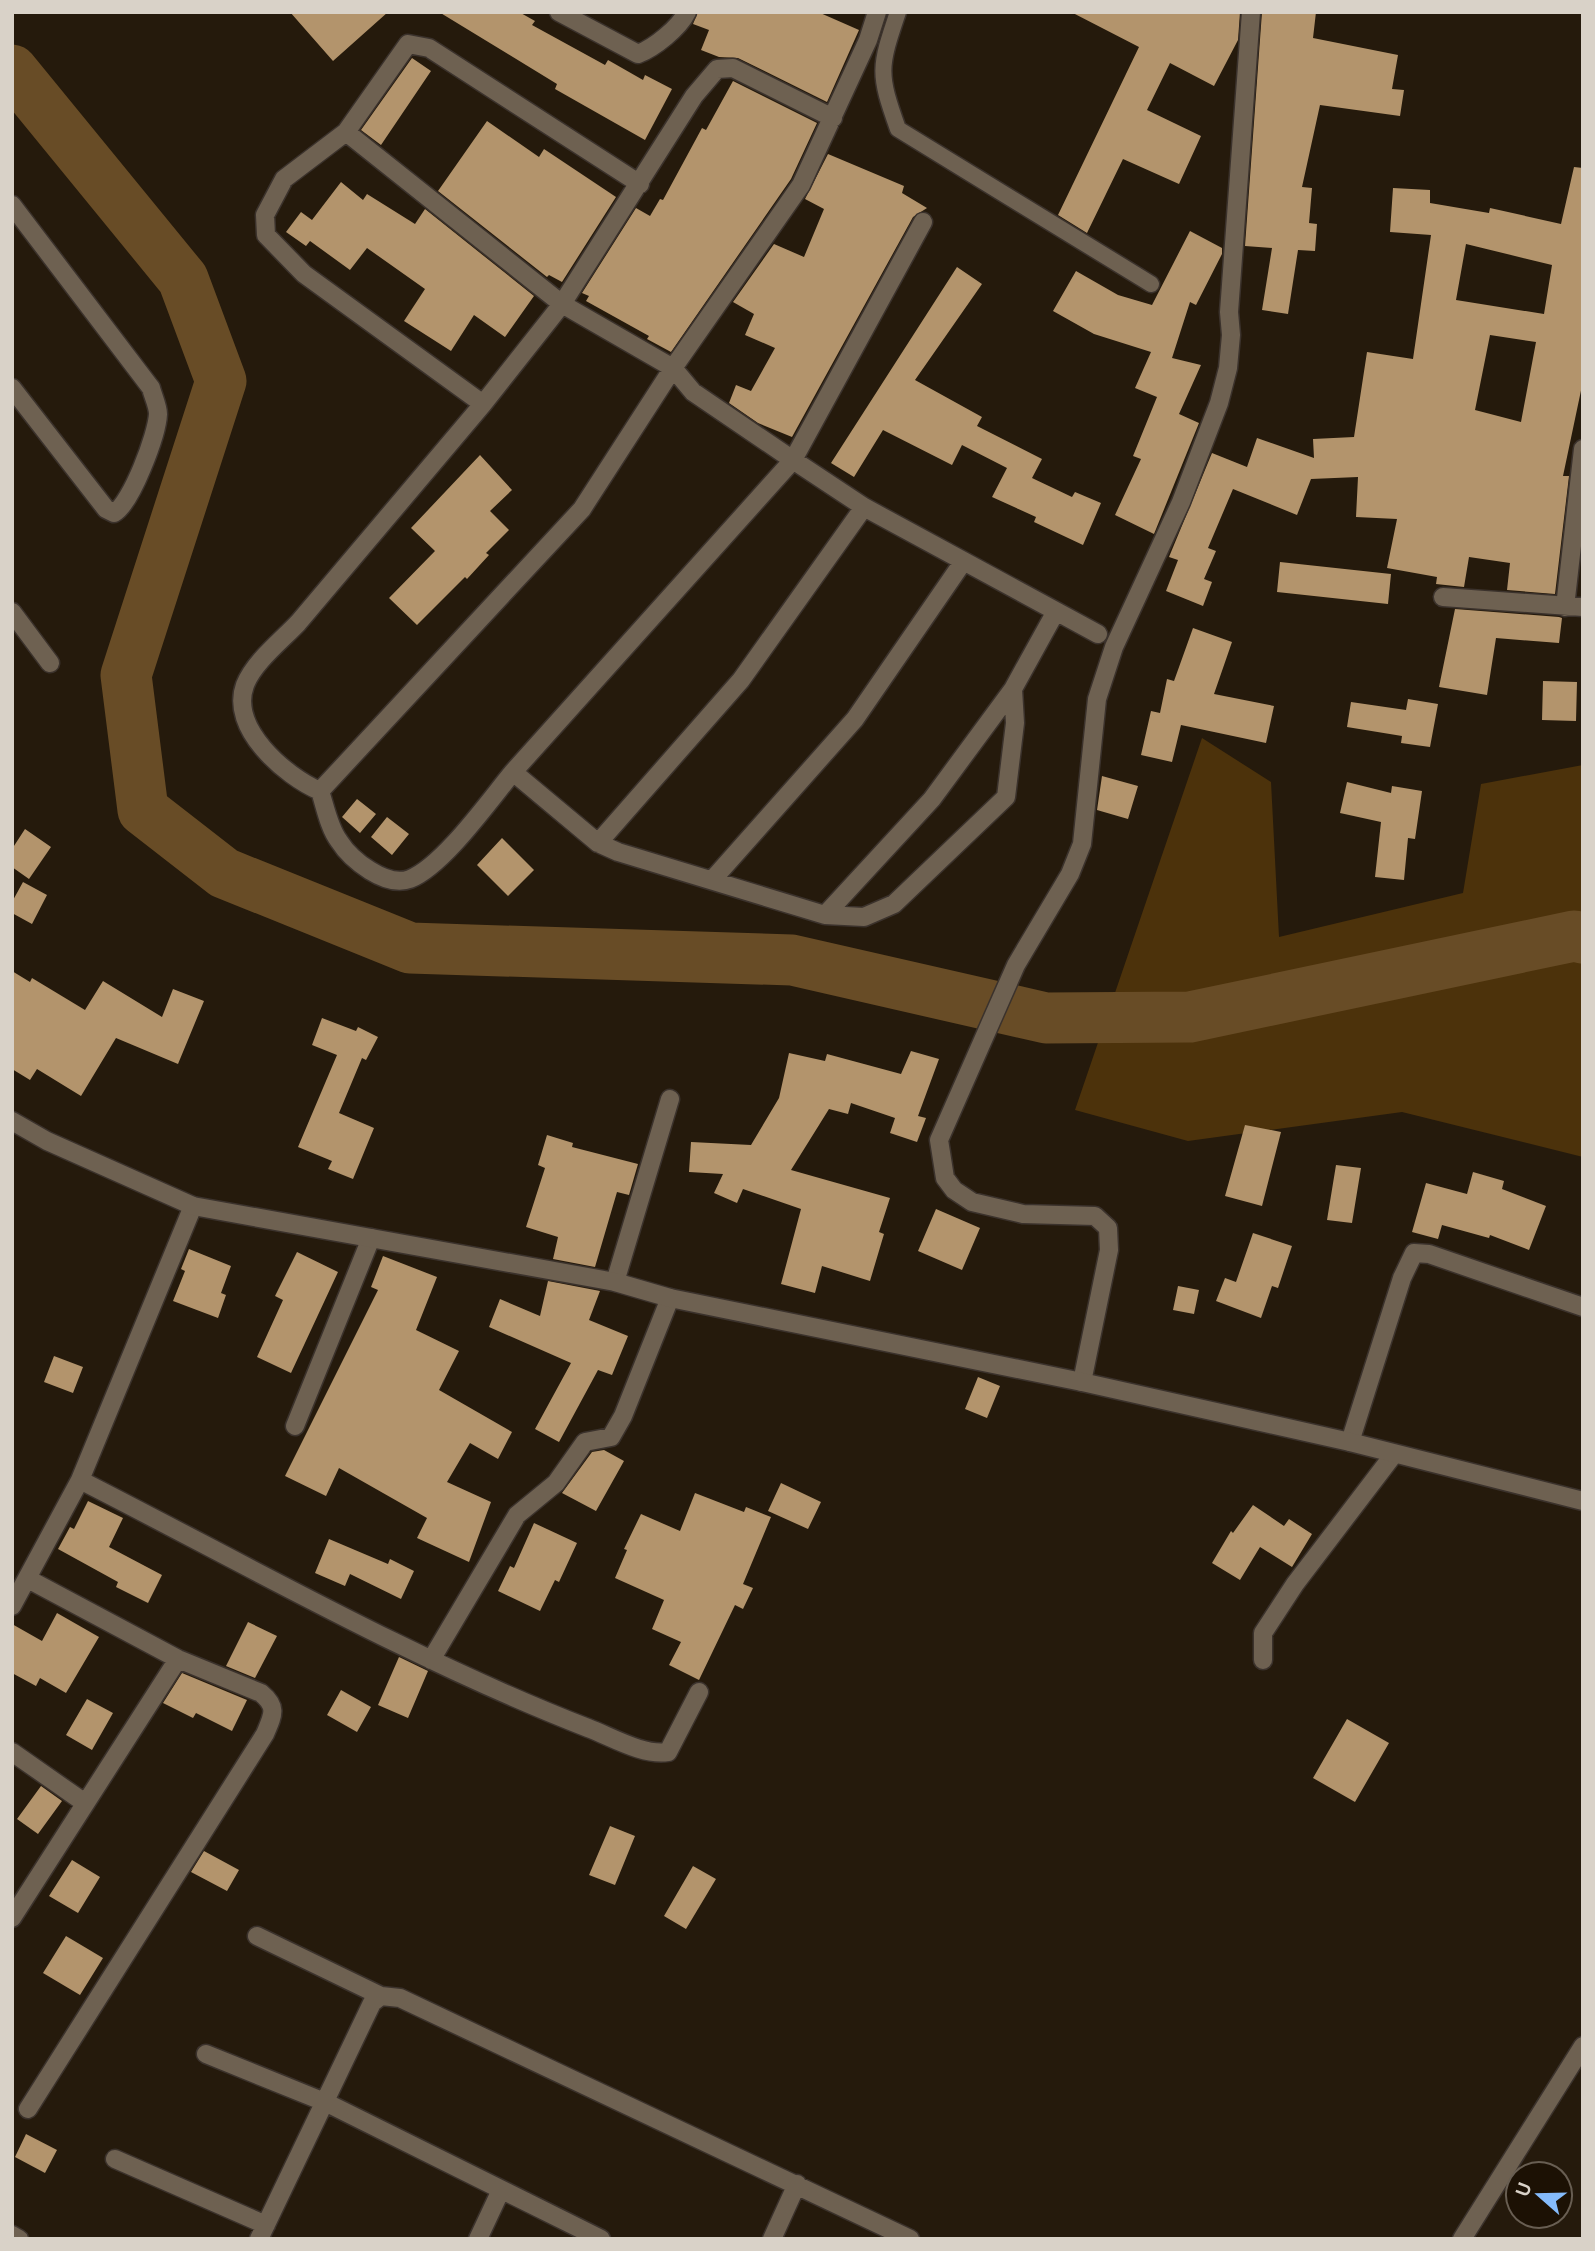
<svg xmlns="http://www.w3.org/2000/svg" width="1595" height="2251" font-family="'DM Sans',sans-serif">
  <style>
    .green { fill: #4c320b }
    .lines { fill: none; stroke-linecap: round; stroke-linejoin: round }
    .river { stroke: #684c26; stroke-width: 51 }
    .building { fill: #b3946c; fill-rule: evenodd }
    .lane-casing { stroke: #3b322c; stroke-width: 19 }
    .street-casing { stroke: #3b322c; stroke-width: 21 }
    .secondary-casing { stroke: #3b322c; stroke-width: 21 }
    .lane { stroke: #6e6151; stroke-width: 16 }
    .street { stroke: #6e6151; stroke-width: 18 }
    .secondary { stroke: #6e6151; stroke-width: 18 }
  </style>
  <rect width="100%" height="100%" fill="#251a0c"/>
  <path class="green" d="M 1202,738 L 1271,782 L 1279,937 L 1463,893 L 1481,784 L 1583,765 L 1583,1157 L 1402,1112 L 1188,1141 L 1075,1110 Z"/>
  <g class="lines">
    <path class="river" d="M 12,70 L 183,279 L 221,381 L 126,675 L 143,810 L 224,873 L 410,948 L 792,960 L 1046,1018 L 1190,1017 L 1574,936 L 1583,938"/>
  </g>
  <path class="building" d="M 290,12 L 388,12 L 333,61 Z
    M 439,12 L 519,12 L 535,21 L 532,25 L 605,65 L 608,60 L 643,80 L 645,75 L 672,89 L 645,140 L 555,89 L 557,84 Z
    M 698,12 L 818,12 L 859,30 L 827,102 L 738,58 L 719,57 L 701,50 L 709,30 L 693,24 Z
    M 1071,12 L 1240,12 L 1238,40 L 1214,86 L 1170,63 L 1147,110 L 1201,136 L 1179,184 L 1123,159 L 1087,233 L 1058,215 L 1139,47 Z
    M 1262,12 L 1316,12 L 1313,38 L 1398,55 L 1392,89 L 1404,90 L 1400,116 L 1320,105 L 1302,187 L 1312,188 L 1309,223 L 1317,224 L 1315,251 L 1298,250 L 1288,314 L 1262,310 L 1272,248 L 1245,246 Z
    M 412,58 L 431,71 L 381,145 L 361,130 Z
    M 733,81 L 817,123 L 791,179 L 671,352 L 647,339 L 649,336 L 586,301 L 589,296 L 582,293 L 636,208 L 650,216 L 660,199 L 663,200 L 702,128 L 706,130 Z
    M 487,121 L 539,157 L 544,149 L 616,197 L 562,282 L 549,275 L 547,277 L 438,191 Z
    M 828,154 L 904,186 L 902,193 L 927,208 L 913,217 L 792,437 L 758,423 L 729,403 L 736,385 L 751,391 L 775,348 L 745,335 L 754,314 L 733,302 L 774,244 L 804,257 L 824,209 L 805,199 Z
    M 1574,167 L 1583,168 L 1583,381 L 1563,476 L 1569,476 L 1555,594 L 1507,590 L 1510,563 L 1469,557 L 1464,587 L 1436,584 L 1437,577 L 1387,568 L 1397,519 L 1356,517 L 1358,477 L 1311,479 L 1297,515 L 1233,489 L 1208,548 L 1216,551 L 1204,579 L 1212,582 L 1203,606 L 1166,591 L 1178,560 L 1169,557 L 1212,453 L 1247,467 L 1257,438 L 1314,458 L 1313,439 L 1354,437 L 1367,352 L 1413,359 L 1431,235 L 1390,232 L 1393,188 L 1430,190 L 1430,203 L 1489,213 L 1490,208 L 1561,224 ZM 1466,244 L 1552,265 L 1544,314 L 1456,300 ZM 1490,335 L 1536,342 L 1521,422 L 1475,410 Z
    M 341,182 L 363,200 L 367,194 L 415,224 L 425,209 L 534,296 L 505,337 L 474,315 L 451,351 L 404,321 L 425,289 L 367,248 L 350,270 L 310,241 L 306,246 L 286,232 L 301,212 L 312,220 Z
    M 1190,231 L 1222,248 L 1222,254 L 1196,305 L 1190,302 L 1172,358 L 1201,365 L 1179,414 L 1199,423 L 1154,534 L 1115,515 L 1141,459 L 1133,456 L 1157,397 L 1135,388 L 1151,352 L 1094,334 L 1053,311 L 1076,271 L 1118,295 L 1152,305 Z
    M 957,267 L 982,284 L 915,380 L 982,417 L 977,426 L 1042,459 L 1032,478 L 1072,497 L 1075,492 L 1101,503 L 1083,545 L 1034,522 L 1036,517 L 992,497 L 1007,468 L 962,445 L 952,465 L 883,430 L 854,477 L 831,463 Z
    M 480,455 L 512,490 L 490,511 L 509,530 L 486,553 L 489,555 L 467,579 L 465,577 L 417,625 L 389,598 L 435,551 L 411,528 Z
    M 1280,562 L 1391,574 L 1388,604 L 1277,592 Z
    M 1455,609 L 1559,617 L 1562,618 L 1559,643 L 1496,638 L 1487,695 L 1439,687 Z
    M 1193,628 L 1232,642 L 1214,694 L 1274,706 L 1266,743 L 1181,725 L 1172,762 L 1141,755 L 1151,711 L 1160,713 L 1167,679 L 1174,681 Z
    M 1543,681 L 1577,682 L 1576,721 L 1542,720 Z
    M 1408,699 L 1438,704 L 1430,747 L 1401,743 L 1402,736 L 1347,727 L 1351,702 L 1406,710 Z
    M 1102,776 L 1138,786 L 1128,819 L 1097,810 Z
    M 1347,782 L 1391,793 L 1392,786 L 1422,791 L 1415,839 L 1408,838 L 1404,880 L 1375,877 L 1381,822 L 1340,813 Z
    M 357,799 L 376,814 L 360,833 L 342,817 Z
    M 387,817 L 409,834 L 392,855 L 371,837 Z
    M 25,829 L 51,847 L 29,879 L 12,867 L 12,849 Z
    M 502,838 L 534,870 L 508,896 L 477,865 Z
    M 23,882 L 47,895 L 32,924 L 12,913 L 12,902 Z
    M 12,971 L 30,982 L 32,978 L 85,1010 L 103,981 L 162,1017 L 173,989 L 204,1001 L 178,1064 L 116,1038 L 81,1096 L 37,1069 L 30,1080 L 12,1069 Z
    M 322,1018 L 356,1031 L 358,1027 L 378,1037 L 366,1060 L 362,1058 L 339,1113 L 374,1128 L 353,1179 L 328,1169 L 332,1161 L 298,1147 L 337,1055 L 312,1045 Z
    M 911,1051 L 939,1059 L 918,1116 L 926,1118 L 917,1142 L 890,1133 L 895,1118 L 851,1103 L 848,1114 L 829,1109 L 791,1170 L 890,1198 L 879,1232 L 884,1234 L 870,1281 L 822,1266 L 815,1293 L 781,1284 L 801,1209 L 743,1189 L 737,1203 L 714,1193 L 723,1174 L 689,1172 L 691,1142 L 751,1145 L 779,1098 L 789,1053 L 825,1061 L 827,1054 L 901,1074 Z
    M 1245,1125 L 1281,1132 L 1262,1206 L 1225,1196 Z
    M 547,1135 L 573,1143 L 572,1147 L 638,1164 L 629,1195 L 617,1192 L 595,1267 L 553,1259 L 558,1237 L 526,1227 L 545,1168 L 538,1165 Z
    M 1336,1165 L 1361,1168 L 1352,1223 L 1327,1220 Z
    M 1473,1172 L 1504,1181 L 1502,1189 L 1546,1206 L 1529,1250 L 1490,1235 L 1489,1238 L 1442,1225 L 1438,1239 L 1412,1232 L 1426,1183 L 1467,1194 Z
    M 936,1209 L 980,1228 L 962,1270 L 918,1251 Z
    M 1253,1233 L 1292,1246 L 1278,1288 L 1272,1286 L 1261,1318 L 1216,1301 L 1225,1278 L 1236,1282 Z
    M 189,1249 L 231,1266 L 221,1293 L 226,1295 L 218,1318 L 173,1301 L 185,1271 L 181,1269 Z
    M 297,1252 L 338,1272 L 291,1373 L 257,1357 L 283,1300 L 275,1296 Z
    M 383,1256 L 437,1277 L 416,1330 L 459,1351 L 439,1390 L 512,1432 L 498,1459 L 470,1443 L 447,1482 L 491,1502 L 469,1562 L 417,1538 L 427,1518 L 339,1468 L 326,1496 L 285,1476 L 378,1290 L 371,1287 Z
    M 548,1281 L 600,1291 L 589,1320 L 628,1336 L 612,1375 L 598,1370 L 559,1442 L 535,1429 L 571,1363 L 489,1327 L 500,1299 L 540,1316 Z
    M 1178,1286 L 1199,1290 L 1194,1314 L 1173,1310 Z
    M 54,1356 L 83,1367 L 73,1393 L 44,1382 Z
    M 978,1377 L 1000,1386 L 987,1418 L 965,1409 Z
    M 604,1450 L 624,1461 L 596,1511 L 562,1493 L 592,1452 Z
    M 781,1483 L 821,1502 L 808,1529 L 768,1511 Z
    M 695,1493 L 744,1512 L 746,1507 L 771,1517 L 743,1584 L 753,1588 L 743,1609 L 735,1605 L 699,1680 L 669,1665 L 681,1642 L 652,1629 L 664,1600 L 615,1578 L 627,1550 L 624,1549 L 641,1514 L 680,1531 Z
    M 88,1501 L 123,1518 L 109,1547 L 162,1575 L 148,1603 L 116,1587 L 118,1582 L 58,1549 L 70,1527 L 74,1529 Z
    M 1253,1505 L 1284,1526 L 1289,1519 L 1312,1534 L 1292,1567 L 1260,1547 L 1240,1580 L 1212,1563 L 1231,1531 L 1233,1533 Z
    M 534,1523 L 577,1543 L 559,1582 L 555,1580 L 540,1611 L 498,1591 L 510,1566 L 514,1568 Z
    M 329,1539 L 388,1564 L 390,1559 L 414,1571 L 401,1599 L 350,1574 L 345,1586 L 315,1573 Z
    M 57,1613 L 99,1637 L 66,1693 L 40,1678 L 36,1686 L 12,1673 L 12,1624 L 42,1641 Z
    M 248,1622 L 277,1636 L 255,1678 L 226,1666 Z
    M 399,1657 L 428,1671 L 408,1718 L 378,1705 Z
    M 182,1673 L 247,1700 L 232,1731 L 196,1713 L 193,1718 L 163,1703 Z
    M 341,1690 L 371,1707 L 357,1732 L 327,1715 Z
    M 87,1699 L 113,1713 L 92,1750 L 66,1735 Z
    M 1347,1719 L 1389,1743 L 1355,1802 L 1313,1778 Z
    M 41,1786 L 62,1801 L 38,1834 L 17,1819 Z
    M 610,1826 L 635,1836 L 615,1885 L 589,1875 Z
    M 204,1851 L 239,1870 L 227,1891 L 191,1872 Z
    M 72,1860 L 100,1877 L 78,1913 L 49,1896 Z
    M 693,1866 L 716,1879 L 686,1929 L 664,1916 Z
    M 66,1936 L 103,1958 L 80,1995 L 43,1973 Z
    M 26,2134 L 57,2150 L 45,2173 L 15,2157 Z"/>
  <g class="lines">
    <defs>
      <path id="lane" d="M 898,12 C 879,68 878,73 898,129 L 1151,284"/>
      <path id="street" d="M 559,12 L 638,54 C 654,48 679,28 687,12
        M 346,132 L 562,304 L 673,368 L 693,392 L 793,460 L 864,507 L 1098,634
        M 12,205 L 151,388 C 153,396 158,406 158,414 C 157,435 131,504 114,513 L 106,509 L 12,388
        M 923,222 L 793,460 L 513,772 L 598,843 L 618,852 L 825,915 L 864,917 L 894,904 L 1006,797 L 1015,723 L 1013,689
        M 483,404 L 304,274 L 266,235 L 265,215 L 284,179 L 346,132 L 408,44 L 429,48 L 640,184
        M 1443,597 L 1583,607
        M 1565,607 L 1583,449
        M 12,612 L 50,663
        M 513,772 C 489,801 443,866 410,879 C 386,888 351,860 339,841 C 329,828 325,806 320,791 L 582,509 L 673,368 L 801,185 L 868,40 L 877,12
        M 320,791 C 285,776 229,728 245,685 C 254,662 281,641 298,623 L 483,404 L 562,304 L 694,96 L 717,69 L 733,68 L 833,118
        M 598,843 L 741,680 L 864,507
        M 714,878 L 855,719 L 963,562
        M 825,915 L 932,799 L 1013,689 L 1055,613
        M 615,1282 L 670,1099
        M 1082,1382 L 1109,1250 L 1108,1228 L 1095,1216 L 1023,1214 L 972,1202 L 954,1190 L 945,1178 L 939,1140 L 1016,965 L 1070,874 L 1082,844 L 1097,699 L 1114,647 L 1181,502 L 1219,403 L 1228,368 L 1231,335 L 1229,312 L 1251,12
        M 295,1426 L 371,1238
        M 1350,1442 L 1402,1278 L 1414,1253 L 1429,1254 L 1583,1307
        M 80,1480 C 247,1565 413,1660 588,1728 C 612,1737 643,1756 668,1752 L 699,1692
        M 28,1579 L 178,1659 L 261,1693 C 278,1707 273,1715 265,1734 L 28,2109
        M 12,1606 L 80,1480 L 193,1206
        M 431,1660 L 517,1515 L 556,1483 L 585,1442 L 611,1437 L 623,1416 L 670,1298
        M 1263,1660 L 1263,1633 L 1295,1584 L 1394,1454
        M 12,1752 L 85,1803
        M 12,1918 L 178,1659
        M 257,1936 L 381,1996 L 400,1998 L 910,2239
        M 206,2054 L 327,2103 L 601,2239
        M 115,2159 L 266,2225
        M 12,2235 L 19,2239
        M 259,2239 L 372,2003 L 381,1996
        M 478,2239 L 501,2190
        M 772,2239 L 797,2184
        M 1462,2239 L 1583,2046"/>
      <path id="secondary" d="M 12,1121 L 47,1141 L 193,1206 L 615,1282 L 670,1298 L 1082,1382 L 1350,1442 L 1583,1501"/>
    </defs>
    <use href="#lane" class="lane-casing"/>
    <use href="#street" class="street-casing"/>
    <use href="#secondary" class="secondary-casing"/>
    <use href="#lane" class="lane"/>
    <use href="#street" class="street"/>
    <use href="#secondary" class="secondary"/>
  </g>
  <rect width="1595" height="2251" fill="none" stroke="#d9d2c8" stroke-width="28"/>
  <g transform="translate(1539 2195) rotate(290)"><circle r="33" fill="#1c1104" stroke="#685e52" stroke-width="2"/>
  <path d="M0-5L12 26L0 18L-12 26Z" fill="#85bbfb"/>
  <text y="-10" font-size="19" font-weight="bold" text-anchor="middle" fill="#d9d2c8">U</text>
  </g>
</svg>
